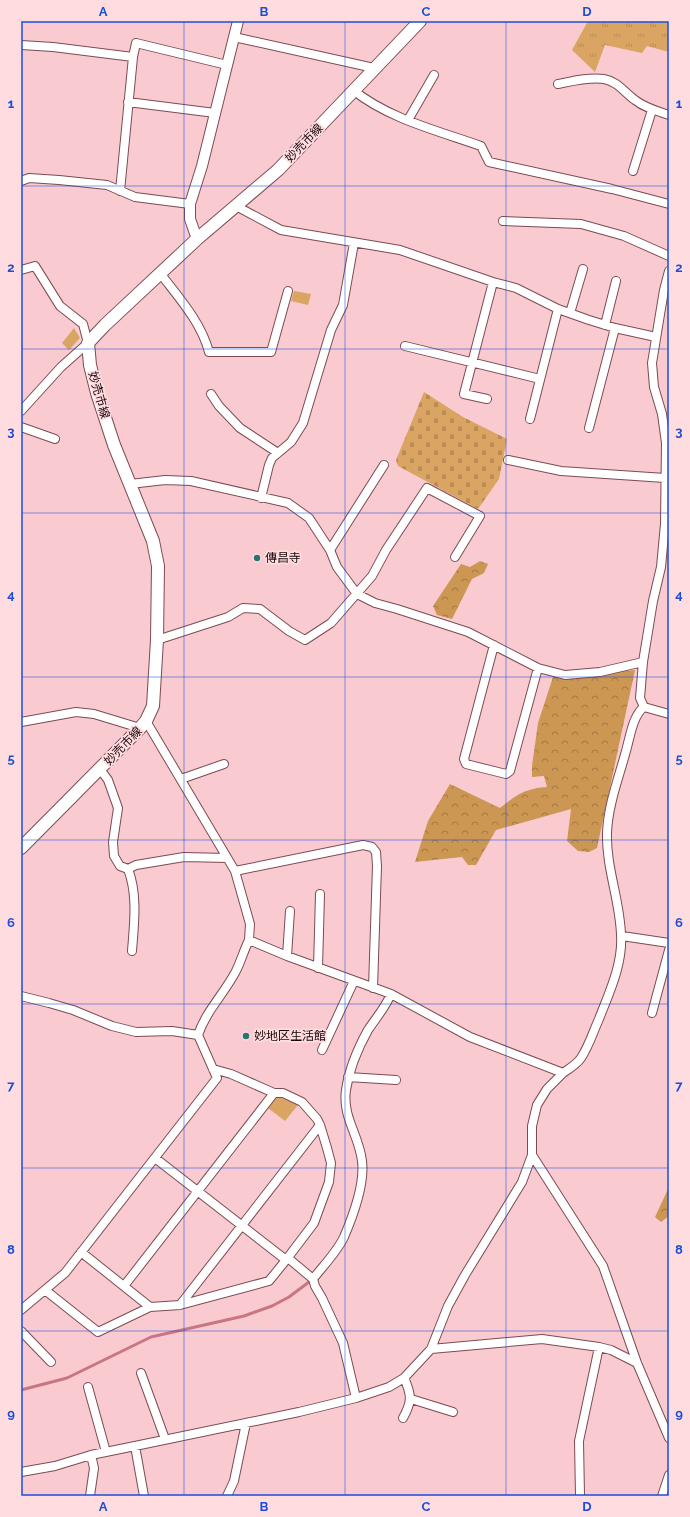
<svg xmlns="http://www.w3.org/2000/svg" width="690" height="1517" font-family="Raleway,'Noto Sans JP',sans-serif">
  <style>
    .grass { fill: url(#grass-tufts) }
    .forest { fill: url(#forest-crowns) }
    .cemetery { fill: url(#cemetery-stones) }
    .park { fill: #daa462 }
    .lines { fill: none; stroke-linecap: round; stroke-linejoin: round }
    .stream { stroke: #ca7682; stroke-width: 3 }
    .minor-casing { stroke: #7c4b52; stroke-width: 10 }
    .tertiary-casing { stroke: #7c4b52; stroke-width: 12 }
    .secondary-casing { stroke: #7c4b52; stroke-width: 14 }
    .minor { stroke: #fff; stroke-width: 8 }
    .tertiary { stroke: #fff; stroke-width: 10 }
    .secondary { stroke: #fff; stroke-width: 12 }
    .grid { fill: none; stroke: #1d4ed8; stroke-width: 1; stroke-opacity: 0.55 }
    .poi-dot { fill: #2a7370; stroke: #ffdcdf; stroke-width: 1.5 }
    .labels { text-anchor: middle; stroke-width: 3.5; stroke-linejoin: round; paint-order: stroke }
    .street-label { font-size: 12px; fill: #170608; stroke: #ffdcdf }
    .poi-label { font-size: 12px; fill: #170608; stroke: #ffdcdf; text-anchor: start }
    .neatline { fill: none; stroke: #1d4ed8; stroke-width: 1.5 }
    .grid-label { font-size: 13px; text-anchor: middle; font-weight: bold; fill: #1d4ed8 }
  </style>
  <defs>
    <pattern id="grass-tufts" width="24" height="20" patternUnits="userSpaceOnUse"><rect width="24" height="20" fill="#daa462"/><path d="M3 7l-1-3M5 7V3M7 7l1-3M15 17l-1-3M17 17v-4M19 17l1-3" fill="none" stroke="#ba8c54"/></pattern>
    <pattern id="forest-crowns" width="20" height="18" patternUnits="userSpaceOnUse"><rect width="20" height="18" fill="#cc9653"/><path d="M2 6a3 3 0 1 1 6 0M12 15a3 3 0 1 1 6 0" fill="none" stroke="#a57843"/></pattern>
    <pattern id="cemetery-stones" width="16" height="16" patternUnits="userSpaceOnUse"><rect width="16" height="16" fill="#daa462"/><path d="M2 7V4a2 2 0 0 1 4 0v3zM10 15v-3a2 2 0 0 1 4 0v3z" fill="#ba8c54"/></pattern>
  </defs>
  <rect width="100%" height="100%" fill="#f9cbd0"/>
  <path class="grass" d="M 588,21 L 669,21 L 669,52 L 647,46 L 642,53 L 605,45 L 595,72 L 572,50 Z"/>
  <path class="forest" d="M 480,561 L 488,564 L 484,573 L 472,579 L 452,619 L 437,615 L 433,606 L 461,564 L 470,567 Z
    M 635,670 L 597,848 L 589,852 L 578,851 L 567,841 L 571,809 L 496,830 L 476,865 L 468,865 L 462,857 L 415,862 L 428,821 L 450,784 L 500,808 C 516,795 526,788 547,787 L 544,776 L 532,777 L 532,766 L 538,723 L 553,677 Z
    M 669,1187 L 669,1216 L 661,1222 L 655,1217 Z"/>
  <path class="cemetery" d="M 424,392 L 463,417 L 507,439 L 499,479 L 478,509 L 398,466 L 396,460 Z"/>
  <path class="park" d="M 294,291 L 311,294 L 308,305 L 291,301 Z
    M 74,328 L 80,338 L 69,350 L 62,343 Z
    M 279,1097 L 298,1105 L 285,1121 L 268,1108 L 274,1098 Z"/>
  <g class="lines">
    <path class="stream" d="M 21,1390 L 67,1378 L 151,1337 L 244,1316 L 272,1306 L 289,1297 L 309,1282"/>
    <defs>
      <path id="minor" d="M 234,37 L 374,68
        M 21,45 L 53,47 L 133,57
        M 558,84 C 573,81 589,77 604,79 C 617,81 625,93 635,100 C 645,108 657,111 669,115
        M 353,90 C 389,119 439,131 481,146 L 489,162 L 612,189 L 669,204
        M 128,102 L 215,113
        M 408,120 L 434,75
        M 633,171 L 652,110
        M 21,181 L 29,178 L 59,180 L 107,185 L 135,197 L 190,204
        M 120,191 L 133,57 L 136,43 L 227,65
        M 236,206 L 281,230 L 400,250 L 493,282 L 516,288 L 558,309 L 589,320 L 615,328 L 656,337
        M 503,221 L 581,224 L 624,236 L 669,256
        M 21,270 L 35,266 L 60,306 L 83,324 L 88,343 L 61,367 L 21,411
        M 160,273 C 179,298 201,322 209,352 L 271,352 L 288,291
        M 570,313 L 583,269
        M 605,325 L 616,281
        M 405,346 L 540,379
        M 211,394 L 219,406 L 240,428 L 278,453
        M 487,399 L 464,394 L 493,282
        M 530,419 L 558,309
        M 21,427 L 55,439
        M 589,428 L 615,328
        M 508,460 L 561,471 L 665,478
        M 130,484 L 165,480 L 191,481 L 288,503 L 309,518 L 330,550 L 337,567 L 357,594 L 375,603 L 397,609 L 468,632 L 538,668 L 565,675 L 600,672 L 643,662
        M 261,498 L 269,465 L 272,458 L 291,442 L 303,423 L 331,330 L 343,305 L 354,243
        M 330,550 L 384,465
        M 157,640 L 228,617 L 243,608 L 260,609 L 289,631 L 305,640 L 331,623 L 372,576 L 386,550 L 427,488 L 480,516 L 455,557
        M 494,645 L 464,759 L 466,764 L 506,774 L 510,771 L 538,668
        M 644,707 L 640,698 L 643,662 L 653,601 L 661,567 L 665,524 L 666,443 L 662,414 L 654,387 L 652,363 L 664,290 L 669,271
        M 21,722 L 76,712 L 94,714 L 140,728
        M 100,769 L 108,780 L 118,808 L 113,842 L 114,856 L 120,866 L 128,869 L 136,865 L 184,857 L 227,858
        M 181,779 L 224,764
        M 128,869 C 138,895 134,924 132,951
        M 235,871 L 363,845 L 372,847 L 376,852 L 377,866 L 373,988
        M 622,936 L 669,943
        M 287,956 L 290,911
        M 318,968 L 320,894
        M 21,996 L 49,1003 L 73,1010 L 112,1026 L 136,1032 L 172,1031 L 198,1035
        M 652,1013 L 669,950
        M 322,1050 L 354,981
        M 563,1073 C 569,1069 577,1064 581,1058 C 589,1046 593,1032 599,1019 C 609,993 623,964 621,935 C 620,900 606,868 607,833 C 608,805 619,777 626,751 C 630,737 633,715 644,707 L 669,714
        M 348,1077 L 396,1080
        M 532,1155 L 603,1266 L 637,1363 L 669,1438
        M 155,1158 L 286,1260 L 314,1223 L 329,1182 L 331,1163 L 327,1148 L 320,1125 L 317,1119 L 302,1102 L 283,1093 L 274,1093 L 231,1074 L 213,1069
        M 81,1252 L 150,1307
        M 288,1258 L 313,1279
        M 124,1286 L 274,1093
        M 45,1290 L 98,1332 L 150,1307 L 180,1305 L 269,1281 L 286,1260
        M 180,1305 L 320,1125
        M 21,1310 L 65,1273 L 217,1078 L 198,1035 C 206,1011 224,994 236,971 C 241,961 244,950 249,940
        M 21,1331 L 51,1362
        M 431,1349 L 542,1339 L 599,1347 L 611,1350 L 637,1363
        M 141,1373 L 165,1439
        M 88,1387 L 106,1452
        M 356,1398 L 343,1343 L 322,1298 L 315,1286 L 313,1279 C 323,1266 337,1252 344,1237 C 353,1216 365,1184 362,1161 C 359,1135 342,1117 346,1090 C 349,1070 358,1048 368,1030 C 376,1018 385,1008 391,994
        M 411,1399 L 453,1412
        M 403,1418 C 412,1402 412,1395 404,1378
        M 135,1446 L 144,1496
        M 21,1472 L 55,1466 L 91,1455 L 135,1446 L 299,1412 L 356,1398 L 389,1387 L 404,1378 L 431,1349 L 448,1306 L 465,1275 L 522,1182 L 532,1155 L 532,1126 L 537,1105 L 547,1089 L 563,1073 L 470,1037 L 391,994 L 287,956 L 249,940 L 250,924 L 235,871 L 146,721
        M 90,1496 L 94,1468 L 91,1455
        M 227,1496 L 234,1481 L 246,1423
        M 580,1496 L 579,1441 L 599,1347
        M 662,1496 L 669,1475"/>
      <path id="tertiary" d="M 197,239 L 190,219 L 190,204 L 202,166 L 238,21"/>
      <path id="secondary" d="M 21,848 L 140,728 L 146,721 L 153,706 L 157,640 L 158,566 L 153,541 L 114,445 L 97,393 L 90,365 L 88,343 L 105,325 L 197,239 L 278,170 L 420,21"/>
    </defs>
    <use href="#minor" class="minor-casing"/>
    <use href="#tertiary" class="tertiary-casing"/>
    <use href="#secondary" class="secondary-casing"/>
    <use href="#minor" class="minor"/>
    <use href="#tertiary" class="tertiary"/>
    <use href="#secondary" class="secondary"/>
  </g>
  <path class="grid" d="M 184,21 L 184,1496M 345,21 L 345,1496M 506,21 L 506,1496M 21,186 L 669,186M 21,349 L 669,349M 21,513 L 669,513M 21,677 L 669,677M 21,840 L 669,840M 21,1004 L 669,1004M 21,1168 L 669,1168M 21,1331 L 669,1331"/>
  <g class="poi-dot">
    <circle cx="257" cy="558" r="4"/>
    <circle cx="246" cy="1036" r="4"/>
  </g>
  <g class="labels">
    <g class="street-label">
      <text transform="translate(304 143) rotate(-46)" y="4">妙売市線</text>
      <text transform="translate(99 395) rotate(74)" y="4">妙売市線</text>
      <text transform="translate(123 746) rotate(-46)" y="4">妙売市線</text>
    </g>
    <g class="poi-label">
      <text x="265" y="562">傳昌寺</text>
      <text x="254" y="1040">妙地区生活館</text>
    </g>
  </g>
  <rect width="690" height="1517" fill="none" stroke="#ffdcdf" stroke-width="44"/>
  <rect x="22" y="22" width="646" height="1473" class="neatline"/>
  <g class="grid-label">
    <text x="103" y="16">A</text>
    <text x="264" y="16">B</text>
    <text x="426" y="16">C</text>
    <text x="587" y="16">D</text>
    <text x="11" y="108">1</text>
    <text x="679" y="108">1</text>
    <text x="11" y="272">2</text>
    <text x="679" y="272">2</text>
    <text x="11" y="436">3</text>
    <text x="679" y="436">3</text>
    <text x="11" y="599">4</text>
    <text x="679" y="599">4</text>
    <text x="11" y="763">5</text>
    <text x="679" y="763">5</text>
    <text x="11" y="927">6</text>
    <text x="679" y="927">6</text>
    <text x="11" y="1090">7</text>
    <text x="679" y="1090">7</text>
    <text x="11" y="1254">8</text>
    <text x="679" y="1254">8</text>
    <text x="11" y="1418">9</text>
    <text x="679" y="1418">9</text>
    <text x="103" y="1511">A</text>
    <text x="264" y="1511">B</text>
    <text x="426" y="1511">C</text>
    <text x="587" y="1511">D</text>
  </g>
</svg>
